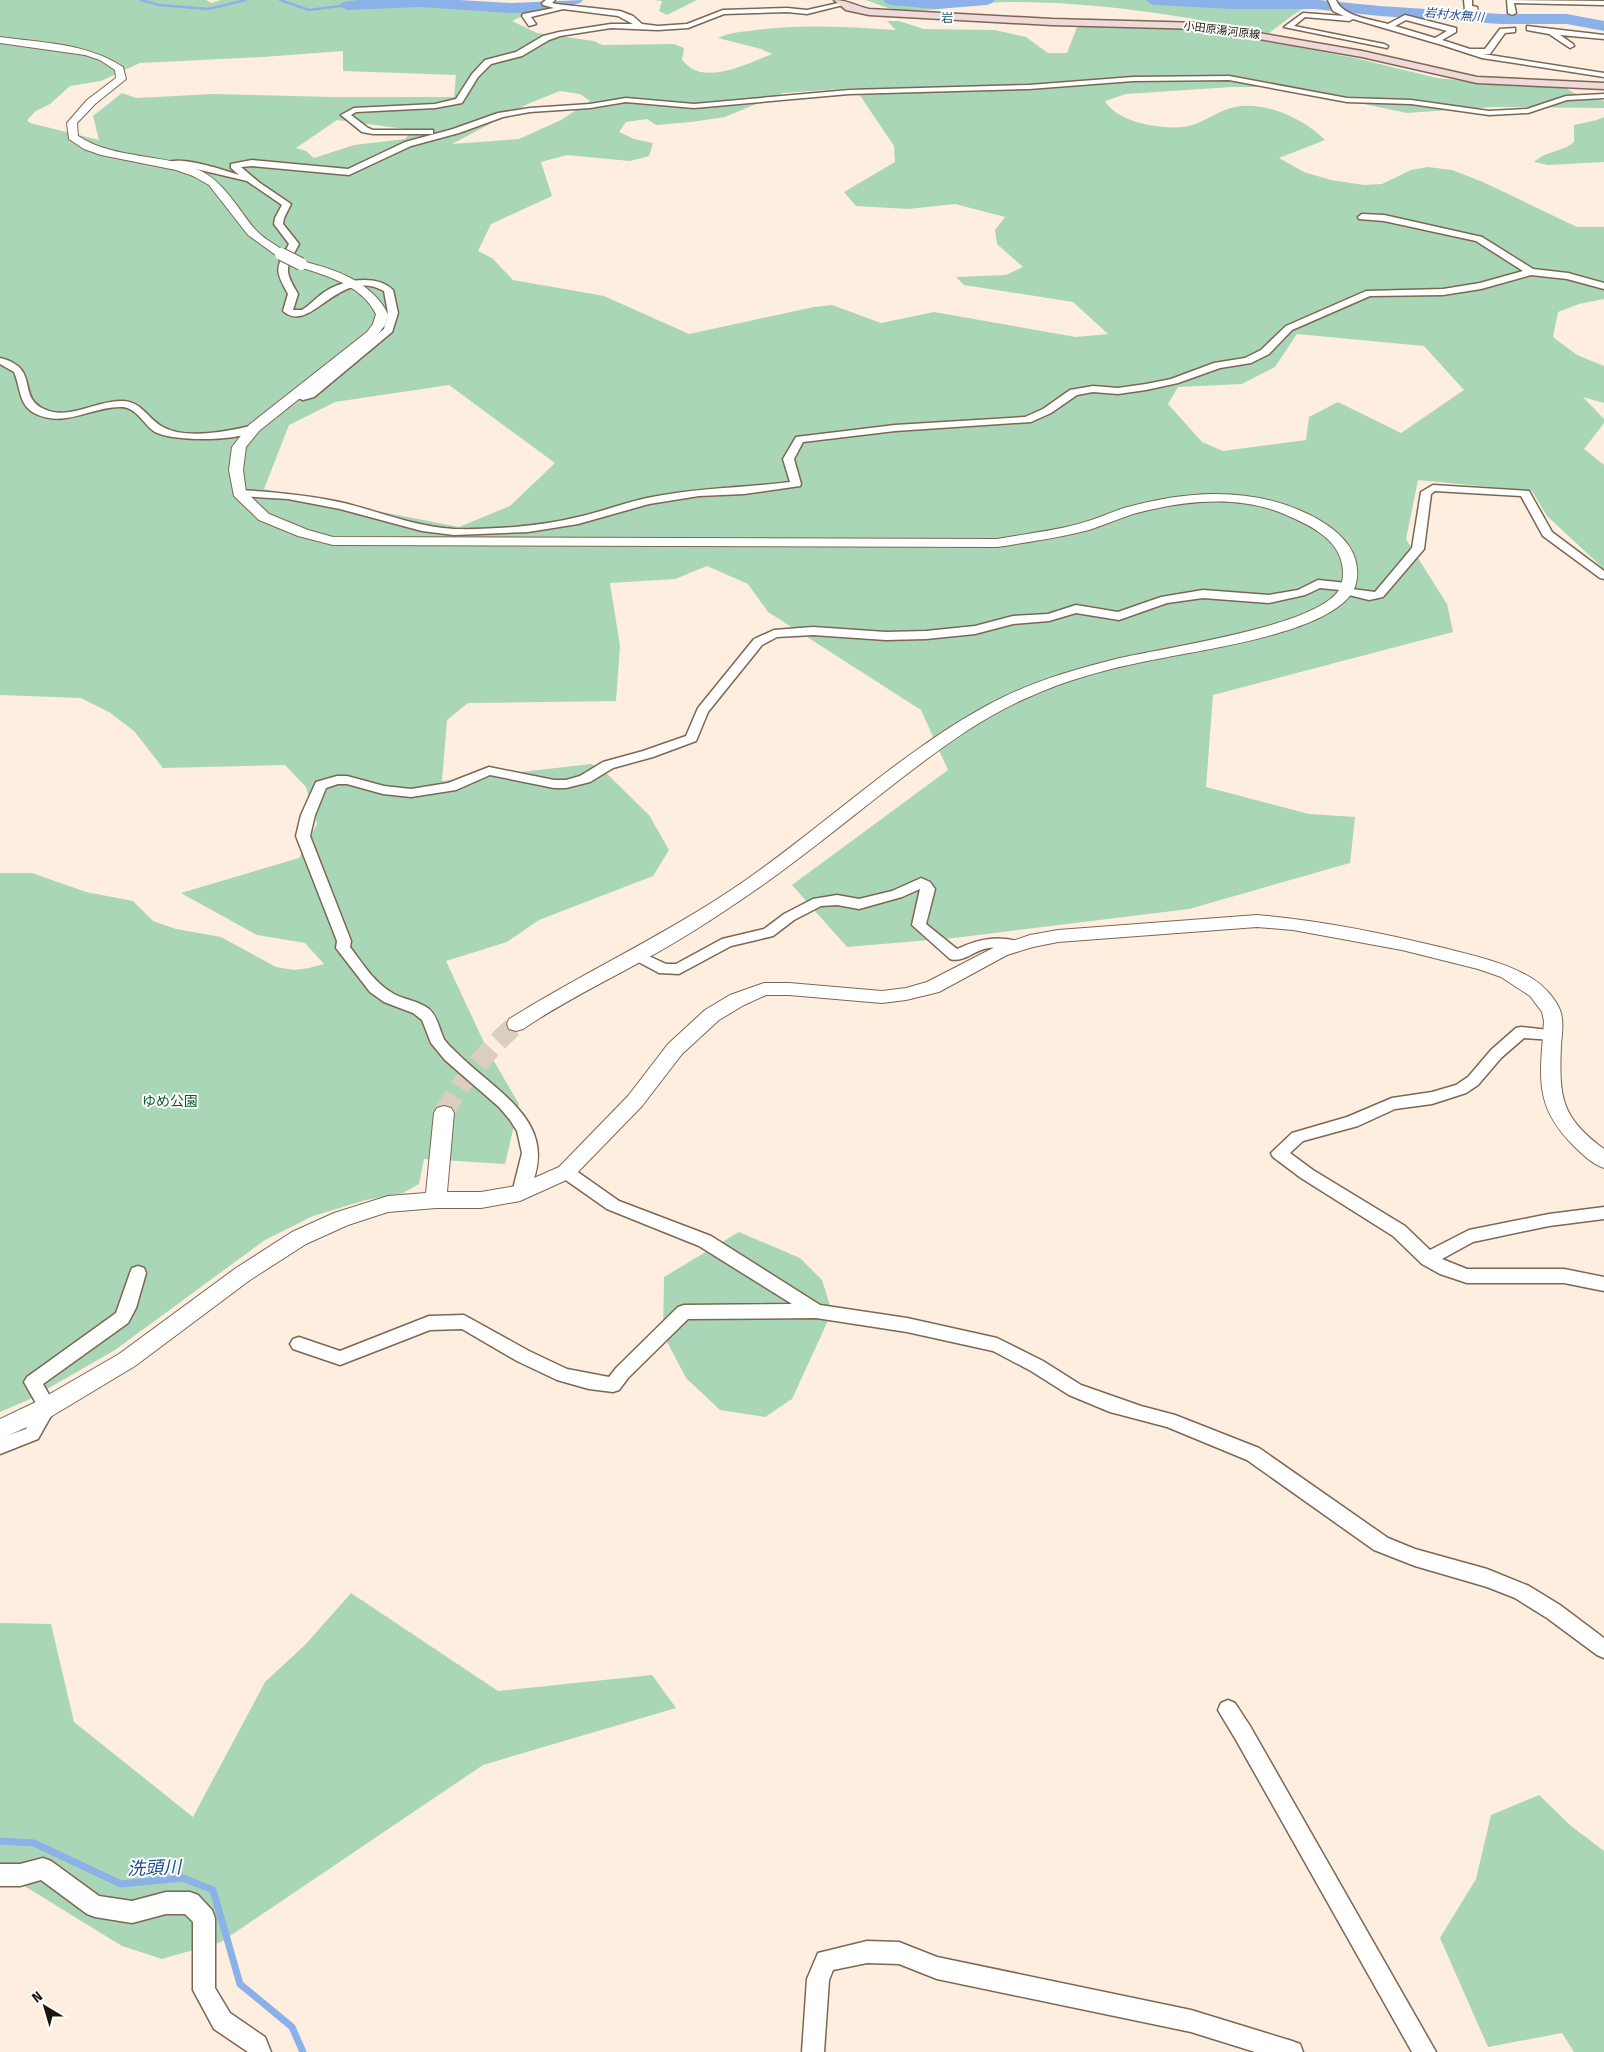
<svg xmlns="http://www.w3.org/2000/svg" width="1604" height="2052" font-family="'Fira Sans Condensed','Noto Sans JP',sans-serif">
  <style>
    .green { fill: #a9d6b7; fill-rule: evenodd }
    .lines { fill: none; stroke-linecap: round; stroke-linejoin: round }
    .stream-far1 { stroke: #8bb1e8; stroke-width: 2.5 }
    .stream { stroke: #8bb1e8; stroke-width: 7 }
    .river { fill: #8bb1e8; fill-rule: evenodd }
    .tertiary-tunnel { stroke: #dbcdc0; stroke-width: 20; stroke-dasharray: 20 10; stroke-linecap: butt }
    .minor-casing { stroke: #7d6752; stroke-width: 3 }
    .tertiary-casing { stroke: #7d6752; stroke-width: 2 }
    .secondary-casing { stroke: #7d6752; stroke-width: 3 }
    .minor { fill: #fff; fill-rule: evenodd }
    .tertiary { fill: #fff; fill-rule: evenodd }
    .secondary { fill: #efd9da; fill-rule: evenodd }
    .tertiary-bridge-casing { stroke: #7d6752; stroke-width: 14; stroke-linecap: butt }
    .tertiary-bridge { stroke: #fff; stroke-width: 12 }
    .labels { text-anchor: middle; stroke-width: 4; stroke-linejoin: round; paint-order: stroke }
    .far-street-label { font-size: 11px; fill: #1d150c; stroke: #fefefe }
    .far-water-label { font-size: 12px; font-style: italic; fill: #1c4b8d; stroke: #fefefe }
    .far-neighbourhood-label { font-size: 12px; fill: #276067; stroke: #fefefe }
    .park-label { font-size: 14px; fill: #085730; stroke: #fefefe }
    .near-water-label { font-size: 18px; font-style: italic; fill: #1c4b8d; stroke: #fefefe }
  </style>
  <rect width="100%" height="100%" fill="#fdeee0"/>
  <path class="green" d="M 0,0 L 206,0 L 211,3 L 221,0 L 449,0 L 511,13 L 596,0 L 530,12 L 512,21 L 537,33 L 594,41 L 602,45 L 674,44 L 684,48 L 682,60 C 685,63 688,66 691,68 C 712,82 751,62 772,54 L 761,49 L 718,38 C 730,32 743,32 756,30 C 803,24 849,27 896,30 L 887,21 L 899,21 L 924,29 L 995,30 L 1026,37 L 1048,53 L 1067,53 L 1077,27 L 1161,27 L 1206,30 L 1355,58 L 1437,78 L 1501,85 L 1566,88 L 1574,93 L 1604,101 L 1604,108 L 1492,107 L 1407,113 L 1311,93 L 1263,87 L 1232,87 L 1126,94 L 1105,101 C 1117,123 1166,131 1189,126 C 1205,122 1219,110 1235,107 C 1266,101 1304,119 1325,140 L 1279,158 L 1304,172 L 1331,180 L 1364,185 L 1382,184 L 1411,170 L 1428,167 L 1452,170 L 1483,182 L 1577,227 L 1604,227 L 1604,299 L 1579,304 L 1558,312 L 1553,337 L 1577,355 L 1604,366 L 1604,403 L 1583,397 L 1604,419 L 1604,423 L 1584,449 L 1604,465 L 1604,569 L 1547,516 L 1532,491 L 1418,480 L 1406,539 L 1447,604 L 1453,632 L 1213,695 L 1206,787 L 1309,814 L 1355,817 L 1350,863 L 1189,909 L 954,938 L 847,947 L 792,885 L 948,770 L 921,710 L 768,612 L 748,584 L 707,566 L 675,579 L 610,583 L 620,646 L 616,701 L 468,703 L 447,720 L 442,781 L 591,764 L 603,770 L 649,815 L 669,850 L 653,876 L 539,920 L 507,942 L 446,961 L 488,1051 L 519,1104 L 505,1164 L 424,1159 L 419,1184 L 403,1193 L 366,1200 L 313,1216 L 265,1240 L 115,1350 L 28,1400 L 0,1412 L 0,873 L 32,873 L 86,892 L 133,901 L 153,921 L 176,929 L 221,937 L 276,967 L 294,970 L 309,968 L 324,964 L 305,943 L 257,935 L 181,893 L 299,858 L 317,824 L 306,787 L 285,765 L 163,768 L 134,731 L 109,712 L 81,698 L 0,695 ZM 343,51 L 343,71 L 456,75 L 454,97 L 333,97 L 214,94 L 136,98 L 122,93 L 93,116 L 99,140 L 30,123 L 27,120 L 36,111 L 50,104 L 70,86 L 101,81 L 140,63 L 263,57 ZM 855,88 L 894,146 L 895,162 L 844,192 L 856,206 L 908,209 L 955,204 L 1005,217 L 995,230 L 997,244 L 1023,267 L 1006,275 L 956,277 L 964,285 L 1073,302 L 1108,334 L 1076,337 L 934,312 L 881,323 L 832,305 L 814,307 L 689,334 L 604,296 L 513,280 L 492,258 L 478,251 L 491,224 L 552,196 L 541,162 L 567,155 L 630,161 L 649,156 L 653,143 L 634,139 L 619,132 L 626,122 L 647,119 L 656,125 L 691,122 L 725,117 L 783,93 ZM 560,91 L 580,94 L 590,101 L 561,120 L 519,139 L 452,144 L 530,103 ZM 337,120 L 413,130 L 405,139 L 354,145 L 314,158 L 306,151 L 296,148 ZM 1297,334 L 1424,346 L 1464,390 L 1401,433 L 1338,402 L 1309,417 L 1306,440 L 1223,451 L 1202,442 L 1168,404 L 1178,387 L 1242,384 L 1275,367 ZM 449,385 L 555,463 L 510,506 L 459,527 L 264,489 L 289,425 L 335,402 Z
    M 653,0 L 697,0 L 667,15 L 659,11 L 662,1 Z
    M 865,0 L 1317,0 L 1293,15 L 1269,33 C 1185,16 1099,2 1012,2 C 974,2 937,13 898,10 C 888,9 876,3 865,0 Z
    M 1604,117 L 1604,162 L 1548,165 L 1534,162 C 1547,150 1561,153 1574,142 L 1574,125 L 1597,120 Z
    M 739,1232 L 800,1258 L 822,1280 L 832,1312 L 792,1399 L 765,1417 L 720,1410 L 686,1378 L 663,1334 L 664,1277 Z
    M 351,1593 L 498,1691 L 652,1675 L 676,1708 L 483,1765 L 221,1942 L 162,1959 L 122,1946 L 0,1871 L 0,1623 L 51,1624 L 74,1722 L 193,1817 L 265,1682 L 305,1645 Z
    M 1539,1795 L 1571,1826 L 1604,1851 L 1604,2052 L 1574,2052 L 1562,2033 L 1488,2047 L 1440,1938 L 1476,1879 L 1491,1815 Z"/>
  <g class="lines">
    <path class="stream-far1" d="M 141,0 L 159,5 L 208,9 L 246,0
      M 280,0 L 309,10 L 348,5"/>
    <path class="stream" d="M 0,1841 L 34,1843 L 121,1884 L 183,1878 L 213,1890 L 240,1984 L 292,2027 L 303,2052"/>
    <path class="river" d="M 358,0 L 459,0 L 511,3 L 583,0 L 580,3 L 544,12 L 511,13 L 420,7 L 348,10 L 343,8 L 340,5 L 343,2 Z
      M 883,0 L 995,0 L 992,3 L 987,5 L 936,9 L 891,5 L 886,3 Z
      M 1146,0 L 1319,0 L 1380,6 L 1501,14 L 1567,14 L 1604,21 L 1604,31 L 1567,24 L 1501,24 L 1380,16 L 1314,9 L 1234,9 L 1154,5 L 1149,3 Z"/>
    <path class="tertiary-tunnel" d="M 444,1113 C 463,1078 487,1051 516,1024"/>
    <defs>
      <path id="minor" d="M 546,0 L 555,0 L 552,3 L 556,4 L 620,11 L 633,16 L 642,24 L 658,26 L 687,24 L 723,10 L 787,8 L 807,10 L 843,2 L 847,4 L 807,14 L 787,12 L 724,14 L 688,28 L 658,30 L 611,28 L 560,36 L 549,40 L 522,56 L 491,64 L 478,77 L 462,103 L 435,108 L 356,112 L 351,115 L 368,128 L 373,130 L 433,130 L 433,134 L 373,134 L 362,132 L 341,115 L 354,108 L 435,104 L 456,99 L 472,74 L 485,60 L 516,52 L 543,36 L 559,32 L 611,24 L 633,24 L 618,16 L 563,9 L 531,17 L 536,24 L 529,26 L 522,16 L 523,14 L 554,8 L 543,5 L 542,3 Z
        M 1328,0 L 1336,0 C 1343,17 1371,19 1388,24 L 1405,15 L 1456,28 L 1456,32 L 1442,40 L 1470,49 L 1485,49 L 1500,29 L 1515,28 L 1515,32 L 1505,33 L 1490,54 L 1483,54 L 1604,73 L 1604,77 L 1482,58 L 1442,45 L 1353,19 L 1349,21 L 1305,17 L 1294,26 L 1384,44 L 1388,46 L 1387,48 L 1284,27 L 1303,13 L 1344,16 L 1333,11 ZM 1406,20 L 1447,31 L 1435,38 L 1395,26 Z
        M 1464,0 L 1472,0 L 1472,6 L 1477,7 L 1478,13 L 1465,10 Z
        M 1507,0 L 1604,1 L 1604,5 L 1514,3 L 1516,13 L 1512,15 L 1508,13 Z
        M 1527,26 L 1604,35 L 1604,39 L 1560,35 L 1573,44 L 1574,46 L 1570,48 L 1549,34 L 1527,30 Z
        M 1229,76 L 1347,98 L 1411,100 L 1489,111 L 1527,109 L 1566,96 L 1604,94 L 1604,98 L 1567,100 L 1528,113 L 1489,115 L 1411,104 L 1347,102 L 1229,80 L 1133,81 L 1029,89 L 849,94 L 694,108 L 626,102 L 590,108 L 530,112 L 503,117 L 459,133 L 411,146 L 349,175 L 252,166 L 241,167 L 260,183 L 291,204 L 284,218 L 283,224 L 299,244 C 286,269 283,269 298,294 L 293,310 L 302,310 C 310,305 316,298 323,293 C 341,280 376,273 393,290 L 398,313 L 392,332 L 314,397 L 303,400 L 291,395 L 296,392 L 306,393 L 384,329 L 388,313 L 384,291 C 338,266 311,336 283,311 L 288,294 C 274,269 276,269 289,244 L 274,224 L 275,218 L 282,205 L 247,181 L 192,168 L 168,167 L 164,164 C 177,154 223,170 239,175 L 231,168 L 231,164 L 252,160 L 348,169 L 405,142 L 453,129 L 498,113 L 530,108 L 590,104 L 626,98 L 694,104 L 849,90 L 1029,85 L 1133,77 Z
        M 1362,214 L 1384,215 L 1482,237 L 1533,269 L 1568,273 L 1604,283 L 1604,289 L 1567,279 L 1531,275 L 1481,289 L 1443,295 L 1370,296 L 1292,330 L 1269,354 L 1251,363 L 1220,368 L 1178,383 L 1146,390 L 1118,394 L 1093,392 L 1077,395 L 1051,413 L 1031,422 L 895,431 L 803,442 L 794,459 L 801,484 L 800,486 L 744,494 L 699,496 L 649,504 L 578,524 L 528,532 L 454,535 L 422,531 L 340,509 L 288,499 L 239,496 L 234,493 L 239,490 C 274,492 309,495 344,503 C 380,512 417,527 454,529 C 492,530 542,526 578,517 C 601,512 624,503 647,498 C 694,488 743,488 790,482 L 783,459 L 796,437 L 895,425 L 1025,417 L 1043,409 L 1070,390 L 1093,386 L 1118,388 L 1146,384 L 1171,379 L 1214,363 L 1245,358 L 1261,350 L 1286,326 L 1366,291 L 1443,289 L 1480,283 L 1523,271 L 1476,241 L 1384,221 L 1359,219 L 1358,217 Z
        M 0,358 C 41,368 16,396 44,409 C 68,421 97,400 123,401 C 142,402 148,419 163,427 C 186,440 230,431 254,425 L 259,428 C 245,442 173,442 155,432 C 144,425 137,408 122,407 C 93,406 65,428 36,414 C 18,405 21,388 14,372 L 0,364 Z
        M 1433,485 L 1529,491 L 1552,532 L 1604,571 L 1604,579 L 1600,578 L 1543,536 L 1521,496 L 1435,491 L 1431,494 L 1424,549 L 1383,597 L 1369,600 L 1341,593 L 1340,590 L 1320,588 L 1305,595 L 1269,603 L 1203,598 L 1167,603 L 1119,620 L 1076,613 L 1049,621 L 1013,624 L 975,634 L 926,639 L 886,640 L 813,635 L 777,637 L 762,645 L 708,712 L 696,741 L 653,757 L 613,768 L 590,782 L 566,788 L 554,788 L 490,775 L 456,790 L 411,797 L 383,794 L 347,784 L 338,784 L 326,788 L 315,815 L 310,836 L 351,941 L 350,947 C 363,964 375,984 394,994 C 405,1000 419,1001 429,1009 C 438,1017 439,1029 444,1039 C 447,1044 453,1049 457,1053 C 500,1096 565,1124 526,1197 L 520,1199 L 514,1197 L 512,1193 L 522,1153 L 517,1131 L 510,1120 L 499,1107 L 445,1060 L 431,1043 L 422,1020 L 413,1013 L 384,1002 L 370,992 L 336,948 L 337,941 L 296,836 L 301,815 L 316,782 L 337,776 L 347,776 L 384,786 L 411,789 L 448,783 L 489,767 L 554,780 L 566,780 L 580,776 L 603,762 L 643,751 L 686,736 L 698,708 L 754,639 L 774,630 L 813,627 L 886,632 L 926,631 L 975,626 L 1013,616 L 1048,614 L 1076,605 L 1118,612 L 1161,597 L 1203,590 L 1269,595 L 1298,590 L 1318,580 L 1347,583 L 1351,585 L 1352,589 L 1375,592 L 1412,548 L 1421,492 Z
        M 921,878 L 930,882 L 935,889 L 926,924 L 957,949 C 979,939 997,935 1021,942 L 1023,945 L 1021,948 C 1009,952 997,945 984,949 C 973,952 962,963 950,959 L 912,925 L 920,889 L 902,897 L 859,909 L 837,905 L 821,906 L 794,920 L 773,936 L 731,946 L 679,974 L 659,973 L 633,959 L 631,956 L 633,953 L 638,951 L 666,964 L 676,964 L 722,939 L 764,929 L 784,914 L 813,899 L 837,895 L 859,899 L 892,891 Z
        M 1521,1027 L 1558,1031 L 1561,1035 L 1558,1039 L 1553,1040 L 1524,1038 L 1501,1058 L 1478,1085 L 1466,1093 L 1432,1104 L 1395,1109 L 1358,1126 L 1303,1141 L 1290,1153 L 1313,1170 L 1405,1226 L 1430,1250 L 1469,1230 L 1549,1214 L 1604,1207 L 1604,1219 L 1549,1226 L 1473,1242 L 1442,1259 L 1467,1269 L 1564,1269 L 1604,1277 L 1604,1291 L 1564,1283 L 1467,1283 L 1440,1274 L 1422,1264 L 1393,1236 L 1301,1178 L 1273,1157 L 1271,1153 L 1292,1133 L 1347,1117 L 1392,1098 L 1432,1092 L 1456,1085 L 1468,1077 L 1491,1050 L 1516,1028 Z
        M 566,1166 L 572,1168 L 619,1201 L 711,1236 L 820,1305 L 907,1318 L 997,1338 L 1043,1361 L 1081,1385 L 1141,1406 L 1175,1415 L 1259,1448 L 1388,1538 L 1415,1549 L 1487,1569 L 1529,1586 L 1560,1605 L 1604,1638 L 1604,1658 L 1597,1655 L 1547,1618 L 1515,1598 L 1487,1587 L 1415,1566 L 1374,1550 L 1247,1460 L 1167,1427 L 1110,1412 L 1069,1395 L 1031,1371 L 993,1351 L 907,1332 L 816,1318 L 688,1319 L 628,1378 L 619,1390 L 613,1392 L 589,1389 L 557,1380 L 517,1361 L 462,1329 L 430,1330 L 340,1365 L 293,1349 L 290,1344 L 293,1339 L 299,1337 L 340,1351 L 429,1316 L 464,1315 L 529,1351 L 567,1369 L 609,1377 L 616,1368 L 678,1307 L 684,1305 L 792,1304 L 699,1246 L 607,1209 L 560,1176 L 558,1172 L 560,1168 Z
        M 138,1266 L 144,1268 L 146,1273 L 136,1308 L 128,1323 L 43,1384 L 56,1407 L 38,1439 L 0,1454 L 0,1438 L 26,1429 L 37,1405 L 24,1382 L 27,1377 L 116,1313 L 130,1273 L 132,1268 Z
        M 1228,1700 L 1235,1703 L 1250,1726 L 1436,2052 L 1412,2052 L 1236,1740 L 1218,1710 L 1221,1703 Z
        M 43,1858 L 51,1861 L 99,1896 L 132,1901 L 166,1892 L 190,1892 L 198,1895 L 212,1910 L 215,1918 L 215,1988 L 230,2013 L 265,2037 L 271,2052 L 248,2052 L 214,2029 L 193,1990 L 193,1922 L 185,1914 L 166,1914 L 132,1923 L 95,1917 L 87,1914 L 41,1880 L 20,1886 L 0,1886 L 0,1864 L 20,1864 Z
        M 867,1941 L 899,1942 L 937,1957 L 1191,2010 L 1292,2041 L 1300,2044 L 1303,2052 L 1255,2052 L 1191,2032 L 937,1979 L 899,1964 L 867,1963 L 833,1970 L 829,1980 L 824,2052 L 802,2052 L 807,1979 L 818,1953 Z"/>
      <path id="tertiary" d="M 0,37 C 43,43 86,43 123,67 L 126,79 L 95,104 L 77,123 L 78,136 C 117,161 164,152 203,172 C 226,185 238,209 254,228 C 262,238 275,244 285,252 L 287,254 L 285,256 L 277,256 L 248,235 L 209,185 L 193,176 L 176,170 L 101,155 L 84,149 L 69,139 L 67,123 L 87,100 L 116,78 L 115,70 L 100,60 L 85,55 L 0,43 Z
        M 301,261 C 335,269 371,281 388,314 L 385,325 L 375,338 L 259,431 L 246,447 L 243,470 L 246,492 L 269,514 L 308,530 L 333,537 L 997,539 C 1024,534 1052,531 1078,524 C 1094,520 1109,513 1124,508 C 1182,492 1242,486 1299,510 C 1318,518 1337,529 1349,546 C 1359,561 1361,583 1349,597 C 1315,636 1198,650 1147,661 C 1107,669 1066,680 1029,697 C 984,716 945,745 907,774 C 856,813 806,855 754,891 C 718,916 681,940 642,961 C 602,983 561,1003 523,1029 L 516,1031 L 509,1029 L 507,1024 L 509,1019 L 524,1010 C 597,966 672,931 743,882 C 824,826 900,753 986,706 C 1026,684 1068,671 1112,660 C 1158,648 1315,628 1339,590 C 1343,583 1344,572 1342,564 C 1337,537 1307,524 1284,514 C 1237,494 1181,501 1133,514 C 1118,519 1104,525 1089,530 C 1059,538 1028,542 997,547 L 333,545 L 298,536 L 259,520 L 234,496 L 229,470 L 232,447 L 249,425 L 367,332 L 373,324 L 376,314 C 361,284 326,276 297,266 L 295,264 L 297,262 Z
        M 1257,915 C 1320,920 1383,933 1444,948 C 1474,956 1506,962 1533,979 C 1544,986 1555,998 1560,1010 C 1564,1021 1562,1033 1561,1044 C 1559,1097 1560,1116 1604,1149 L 1604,1168 C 1592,1164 1582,1154 1573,1145 C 1532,1104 1541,1074 1544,1021 L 1542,1012 L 1530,996 L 1501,977 L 1478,969 L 1402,950 L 1293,930 L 1257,927 L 1058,942 L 1033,947 L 1007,955 L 939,992 L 906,1000 L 882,1003 L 789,995 L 766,995 L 744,1005 L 719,1020 L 682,1054 L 642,1106 L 573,1177 L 520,1201 L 481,1208 L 436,1208 L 388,1212 L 348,1225 L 306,1244 L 250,1280 L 135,1366 L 52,1416 L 0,1439 L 0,1419 L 36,1402 L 119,1354 L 236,1268 L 292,1232 L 334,1213 L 388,1196 L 426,1193 L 434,1113 L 437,1108 L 444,1106 L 451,1108 L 454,1113 L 447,1192 L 481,1192 L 516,1186 L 559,1167 L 628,1096 L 668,1044 L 705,1010 L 730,995 L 764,983 L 789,983 L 882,991 L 906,988 L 927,982 L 995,947 L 1030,935 L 1058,930 Z"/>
      <path id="secondary" d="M 834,0 C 847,0 856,6 869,9 L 1052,19 L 1202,23 L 1362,51 L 1477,77 L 1604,83 L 1604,89 L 1477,83 L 1362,57 L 1202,29 L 1052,25 L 869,15 L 846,10 Z"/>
    </defs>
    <use href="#minor" class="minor-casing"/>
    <use href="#tertiary" class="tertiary-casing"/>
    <use href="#secondary" class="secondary-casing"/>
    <use href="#minor" class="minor"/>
    <use href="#tertiary" class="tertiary"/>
    <use href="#secondary" class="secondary"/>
    <defs>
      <path id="tertiary-bridge" d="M 281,254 L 301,264"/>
    </defs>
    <use href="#tertiary-bridge" class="tertiary-bridge-casing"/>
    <use href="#tertiary-bridge" class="tertiary-bridge"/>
  </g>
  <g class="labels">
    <g class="far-street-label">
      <text transform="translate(1222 30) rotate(7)" y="4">小田原湯河原線</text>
    </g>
    <g class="far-water-label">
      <text transform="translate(1454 15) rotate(5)" y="4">岩村水無川</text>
    </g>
    <g class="far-neighbourhood-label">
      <text x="947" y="22">岩</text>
    </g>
    <g class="park-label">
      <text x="170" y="1106">ゆめ公園</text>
    </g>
    <g class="near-water-label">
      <text transform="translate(154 1868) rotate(-2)" y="6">洗頭川</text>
    </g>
  </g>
  <g transform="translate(45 2007) rotate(322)" stroke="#fefefe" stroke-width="4" paint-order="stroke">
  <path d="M0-4L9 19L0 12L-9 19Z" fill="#1d150c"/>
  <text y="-8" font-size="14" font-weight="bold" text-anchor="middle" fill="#1d150c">N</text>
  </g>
</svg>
